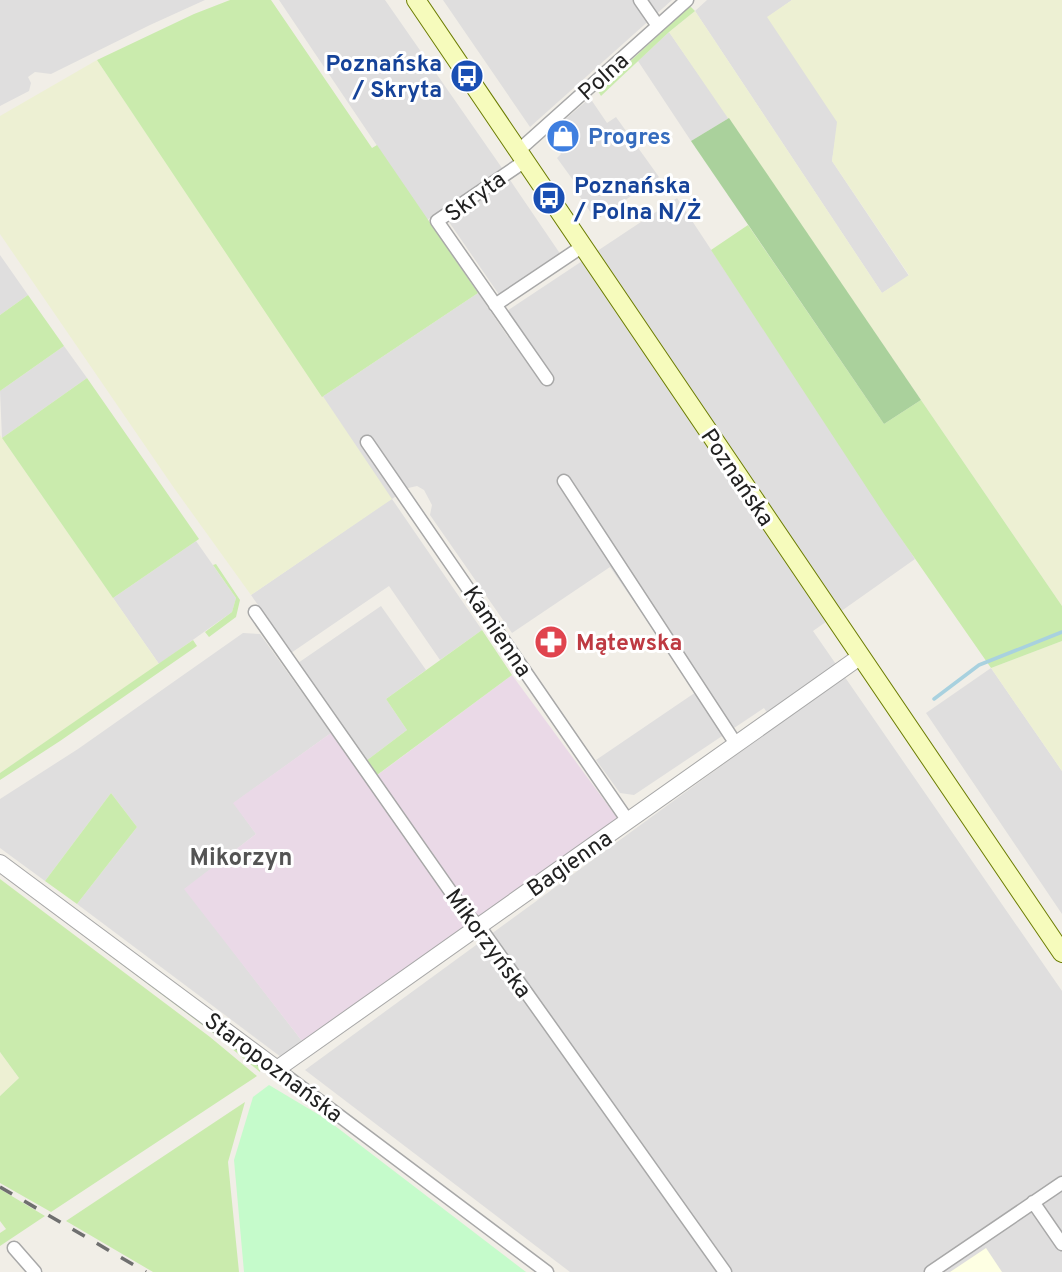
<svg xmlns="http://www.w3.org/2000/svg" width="1062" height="1272" font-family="Overpass,sans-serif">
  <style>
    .residential { fill: #dfdede }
    .industrial { fill: #ead9e7 }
    .education { fill: #feffe3 }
    .farmland { fill: #edf0d3 }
    .grass { fill: #caebad }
    .forest { fill: #aad19c }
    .park { fill: #c5fbcb }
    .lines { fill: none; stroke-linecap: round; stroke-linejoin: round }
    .stream { stroke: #a8d1df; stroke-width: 3.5 }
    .minor-casing { stroke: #a8a8a8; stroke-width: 15 }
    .tertiary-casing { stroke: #a8a8a8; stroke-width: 18 }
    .secondary-casing { stroke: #6c7d03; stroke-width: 20 }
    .minor { stroke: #fff; stroke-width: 12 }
    .tertiary { stroke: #fff; stroke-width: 16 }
    .secondary { stroke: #f6fbbc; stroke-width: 18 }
    .rail { stroke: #6f6f6f; stroke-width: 3.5; stroke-dasharray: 14 14; stroke-linecap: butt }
    .labels { text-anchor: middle; stroke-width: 6; stroke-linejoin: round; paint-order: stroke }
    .transit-label { font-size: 23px; font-weight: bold; fill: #164399; stroke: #fff; text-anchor: end }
    .street-label { font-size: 23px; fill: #212121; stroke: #fff }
    .shop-label { font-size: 23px; font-weight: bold; fill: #366cbe; stroke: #fff; text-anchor: start }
    .health-label { font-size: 23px; font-weight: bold; fill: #be3a42; stroke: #fff; text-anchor: start }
    .neighbourhood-label { font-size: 24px; font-weight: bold; fill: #545454; stroke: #fff }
  </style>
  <rect width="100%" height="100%" fill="#f1eee7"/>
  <path class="residential" d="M 0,0 L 205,0 L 150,25 L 51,74 L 35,72 L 28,77 L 31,83 L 29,91 L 0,106 Z
    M 279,0 L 385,0 L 502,168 L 427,220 Z
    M 443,0 L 672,0 L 530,127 Z
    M 707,0 L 792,0 L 768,17 L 838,122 L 832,161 L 909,276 L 882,293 L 695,11 Z
    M 669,32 L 729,118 L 691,141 L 638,61 Z
    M 590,98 L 607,123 L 616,117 L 659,177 L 596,220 L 578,194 L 581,191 L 557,158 L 561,154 L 548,134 Z
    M 510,180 L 561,255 L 500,296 L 449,222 Z
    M 677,198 L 915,559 L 813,631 L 1062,991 L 1062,1272 L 570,1272 L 305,1070 L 776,726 L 764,708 L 634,795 L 620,793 L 596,760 L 696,692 L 610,567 L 512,633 L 430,515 L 432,505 L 424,490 L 417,486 L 408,488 L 392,499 L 482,630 L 440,660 L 389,586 L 291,653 L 251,595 L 391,499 L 322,397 L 478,293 L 508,337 L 511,336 L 498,317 Z
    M 0,255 L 28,295 L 0,315 Z
    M 64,346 L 87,378 L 2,438 L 0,391 Z
    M 196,541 L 236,598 L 232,612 L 159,664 L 113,598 Z
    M 381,606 L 426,670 L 386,699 L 407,730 L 366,761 L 298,663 Z
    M 243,633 L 260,634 L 331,733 L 234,803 L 256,834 L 185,889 L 302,1041 L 281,1057 L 77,904 L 137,827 L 111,793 L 45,881 L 0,848 L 0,799 L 78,749 Z
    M 991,668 L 1062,771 L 1062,914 L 926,713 Z"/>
  <path class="industrial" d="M 512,675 L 618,819 L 302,1041 L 184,889 L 256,834 L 233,803 L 331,733 L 368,782 Z"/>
  <path class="education" d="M 986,1248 L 1002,1272 L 950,1272 Z"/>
  <path class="farmland" d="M 792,0 L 1062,0 L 1062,606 L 669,32 L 695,11 L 882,293 L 909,275 L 832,161 L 837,122 L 767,17 Z
    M 97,60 L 392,499 L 251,595 L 174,488 L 0,234 L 0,116 Z
    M 0,435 L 159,664 L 0,773 Z
    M 1062,641 L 1062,771 L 991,668 Z
    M 0,1052 L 19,1078 L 0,1096 Z"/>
  <path class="grass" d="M 230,0 L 271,0 L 372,148 L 377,145 L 478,293 L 322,397 L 97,60 L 194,14 Z
    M 690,6 L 695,11 L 669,32 L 601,96 L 598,91 Z
    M 748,225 L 884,424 L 921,400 L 1062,606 L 1062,641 L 991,668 L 884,514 L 711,250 Z
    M 28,295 L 64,346 L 0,391 L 0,315 Z
    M 87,378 L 199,539 L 113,598 L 2,438 Z
    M 216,564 L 240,600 L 236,617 L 209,637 L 205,632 L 232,612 L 236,598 L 213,565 Z
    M 482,630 L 512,675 L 377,775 L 366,761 L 407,730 L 386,699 Z
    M 193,640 L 197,646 L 60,741 L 0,780 L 0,773 Z
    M 111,793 L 137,827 L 77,904 L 45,881 Z
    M 0,873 L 261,1065 L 260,1072 L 213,1033 Z
    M 0,879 L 210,1037 L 257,1076 L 51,1212 L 0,1183 L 0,1096 L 19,1078 L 0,1052 Z
    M 245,1102 L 228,1162 L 239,1272 L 153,1272 L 66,1221 Z
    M 0,1189 L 45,1216 L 0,1246 L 0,1233 L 6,1229 L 0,1221 Z"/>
  <path class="forest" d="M 729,118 L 921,400 L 884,424 L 691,141 Z"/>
  <path class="park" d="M 269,1085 L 326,1119 L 526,1272 L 244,1272 L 234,1160 L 253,1097 Z"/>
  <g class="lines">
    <path class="stream" d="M 934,699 L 979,665 L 1062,632"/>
    <defs>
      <path id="minor" d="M 640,0 L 658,26
        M 518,151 L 687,0
        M 525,161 L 437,221 L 547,379
        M 495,305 L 583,246
        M 367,442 L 628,821
        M 564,481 L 736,744
        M 255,612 L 467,915 L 479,926 L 725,1272
        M 277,1069 L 547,1272
        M 1033,1202 L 1062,1244
        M 14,1248 L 35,1272
        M 931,1272 L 1062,1183"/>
      <path id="tertiary" d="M 0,863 L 277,1069 L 861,656"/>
      <path id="secondary" d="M 416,0 L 1062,953"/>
    </defs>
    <use href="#minor" class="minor-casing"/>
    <use href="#tertiary" class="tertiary-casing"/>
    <use href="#secondary" class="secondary-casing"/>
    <use href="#minor" class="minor"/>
    <use href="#tertiary" class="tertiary"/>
    <use href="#secondary" class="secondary"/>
    <path class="rail" d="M 0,1187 L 146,1272"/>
  </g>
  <defs>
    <symbol id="bus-disc" viewBox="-11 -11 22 22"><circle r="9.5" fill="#1a4fb4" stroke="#fff"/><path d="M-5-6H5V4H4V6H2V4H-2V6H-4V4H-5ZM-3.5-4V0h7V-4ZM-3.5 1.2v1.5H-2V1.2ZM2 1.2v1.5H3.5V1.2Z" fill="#fff"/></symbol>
    <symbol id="shop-disc" viewBox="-11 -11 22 22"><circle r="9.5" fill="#3f7fe0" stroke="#fff"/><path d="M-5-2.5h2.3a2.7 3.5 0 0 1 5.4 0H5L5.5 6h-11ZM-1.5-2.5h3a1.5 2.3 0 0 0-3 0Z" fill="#fff"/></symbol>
    <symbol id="pharmacy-disc" viewBox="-11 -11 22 22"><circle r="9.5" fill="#e0444e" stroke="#fff"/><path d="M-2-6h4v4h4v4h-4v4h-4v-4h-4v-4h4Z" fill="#fff"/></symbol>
  </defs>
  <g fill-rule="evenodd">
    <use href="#bus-disc" x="448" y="57" width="38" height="38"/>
    <use href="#shop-disc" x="544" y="117" width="38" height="38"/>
    <use href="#bus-disc" x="530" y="179" width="38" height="38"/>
    <use href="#pharmacy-disc" x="532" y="623" width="38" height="38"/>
  </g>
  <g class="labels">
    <g class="transit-label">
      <text x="442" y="71">Poznańska<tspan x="442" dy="26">/ Skryta</tspan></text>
      <text x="574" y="193" text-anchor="start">Poznańska<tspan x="574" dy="26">/ Polna N/Ż</tspan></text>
    </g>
    <g class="street-label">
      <text transform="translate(603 76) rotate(-42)" y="8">Polna</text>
      <text transform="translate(475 196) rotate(-36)" y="8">Skryta</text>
      <text transform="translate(738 477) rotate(56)" y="8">Poznańska</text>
      <text transform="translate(498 631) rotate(56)" y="8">Kamienna</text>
      <text transform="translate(569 863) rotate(-35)" y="8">Bagienna</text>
      <text transform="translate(489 943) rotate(54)" y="8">Mikorzyńska</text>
      <text transform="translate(274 1067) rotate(37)" y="8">Staropoznańska</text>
    </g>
    <g class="shop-label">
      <text x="588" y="144">Progres</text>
    </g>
    <g class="health-label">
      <text x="576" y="650">Mątewska</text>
    </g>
    <g class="neighbourhood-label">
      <text x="241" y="865">Mikorzyn</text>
    </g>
  </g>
</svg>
